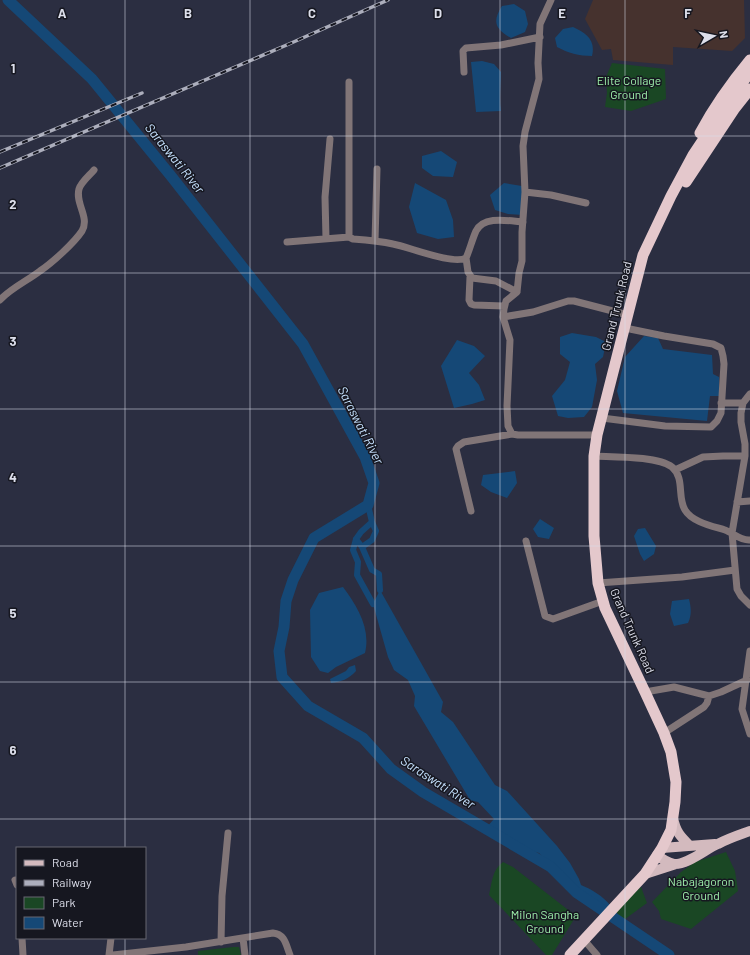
<svg xmlns="http://www.w3.org/2000/svg" width="750" height="955" font-family="Barlow,sans-serif">
  <style>
    .education { fill: #46322e }
    .green { fill: #1a4724 }
    .water { fill: #154876 }
    .lines { fill: none; stroke-linecap: round; stroke-linejoin: round }
    .canal { stroke: #154876; stroke-width: 6 }
    .river { stroke: #154876; stroke-width: 11 }
    .minor { stroke: #817577; stroke-width: 7 }
    .primary { stroke: #d3babe; stroke-width: 10 }
    .trunk { stroke: #e4c8cc; stroke-width: 11 }
    .rail-casing { stroke: #acaebc; stroke-width: 3.5 }
    .rail { stroke: #161720; stroke-width: 2; stroke-dasharray: 6; stroke-linecap: butt }
    .grid { fill: none; stroke: #dddfeb; stroke-width: 1; stroke-opacity: 0.55 }
    .labels { text-anchor: middle; stroke-width: 3; stroke-linejoin: round; paint-order: stroke }
    .park-label { font-size: 12px; fill: #9ef0ab; stroke: #161720 }
    .street-label { font-size: 12px; fill: #dddfeb; stroke: #161720 }
    .water-label { font-size: 13px; font-style: italic; fill: #c6e2ff; stroke: #161720 }
    .grid-label { font-size: 13px; text-anchor: middle; font-weight: bold; fill: #dddfeb; stroke: #161720; stroke-width: 3; stroke-linejoin: round; paint-order: stroke }
  </style>
  <rect width="100%" height="100%" fill="#2b2e41"/>
  <path class="education" d="M 593,0 L 744,0 L 745,38 L 732,51 L 673,47 L 673,65 L 613,60 L 611,49 L 602,50 L 585,19 Z"/>
  <path class="green" d="M 612,63 L 665,69 L 666,99 L 631,111 L 605,107 L 607,93 L 606,77 Z
    M 726,852 L 735,871 L 738,891 L 691,929 L 661,919 L 659,911 L 652,902 L 681,872 L 695,862 Z
    M 503,862 L 513,867 L 576,916 L 552,955 L 546,955 L 489,895 C 492,882 492,870 503,862 Z
    M 641,887 L 647,903 L 621,922 L 616,910 Z
    M 233,947 L 239,947 L 241,955 L 198,955 L 198,951 Z"/>
  <path class="water" d="M 514,4 L 525,11 L 528,24 L 525,32 L 511,38 C 495,29 492,22 502,6 Z
    M 573,27 C 586,33 596,40 592,56 C 579,56 568,53 557,47 L 555,38 L 563,29 Z
    M 482,61 L 494,64 L 501,72 C 501,85 499,98 501,111 L 476,112 L 471,62 Z
    M 441,151 L 457,162 L 453,177 L 433,176 L 422,168 L 422,156 Z
    M 415,183 L 446,200 L 453,220 L 454,237 L 438,239 L 417,233 L 409,207 Z
    M 504,183 L 522,186 L 523,215 L 508,214 L 495,210 L 490,195 Z
    M 572,333 L 596,337 L 606,342 L 603,357 L 595,364 L 597,380 L 592,407 L 584,417 L 568,418 L 558,416 L 552,396 L 565,380 L 570,362 L 560,354 L 560,337 Z
    M 644,336 L 658,338 L 663,349 L 712,355 L 713,374 L 719,377 L 719,396 L 710,396 L 707,421 L 623,413 L 617,391 L 625,357 Z
    M 457,340 L 474,346 L 485,356 L 469,373 L 479,385 L 485,400 L 472,404 L 454,408 L 441,366 Z
    M 515,471 L 517,483 L 507,498 L 491,492 L 481,485 L 483,475 Z
    M 540,519 L 554,528 L 549,539 L 538,537 L 533,529 Z
    M 645,528 L 656,546 L 654,554 L 644,561 L 640,554 L 634,536 L 638,529 Z
    M 343,587 C 357,606 371,628 365,653 L 336,667 L 328,673 L 320,671 L 311,657 L 310,610 L 319,593 Z
    M 380,590 L 443,702 L 441,712 L 453,722 L 495,785 L 507,791 L 557,846 L 570,863 L 579,879 L 581,885 C 591,889 603,896 610,905 L 605,912 L 577,893 L 539,853 L 518,847 L 486,828 L 494,819 L 478,802 L 470,800 L 414,706 L 415,696 L 408,680 L 394,670 L 388,657 L 373,604 Z
    M 689,599 C 691,607 692,615 688,623 L 674,626 L 670,614 L 672,601 Z
    M 355,665 L 356,671 C 349,679 341,682 331,683 L 330,679 L 346,671 L 349,667 Z"/>
  <g class="lines">
    <path class="canal" d="M 368,505 L 372,522 L 361,532 L 356,539 L 353,550 L 358,562 L 357,575 L 373,604
      M 356,539 L 362,547 L 372,570 L 379,574 L 380,590
      M 362,547 L 372,540 L 376,531 L 372,522"/>
    <path class="river" d="M 8,0 L 92,79 L 171,176 L 303,344 L 365,457 L 374,483 L 368,505 L 314,538 L 293,580 L 286,601 L 284,627 L 279,651 L 282,677 L 308,706 L 363,738 L 391,769 L 423,792 L 551,867 L 577,893 L 669,955"/>
    <path class="minor" d="M 551,0 L 540,24 L 538,63 L 539,79 L 525,132 L 523,146 L 525,192 L 522,232 L 522,261 L 519,273 L 517,292 L 506,301 L 504,309 L 503,317 L 510,340 L 507,406 L 508,426 L 512,434 L 518,435 L 597,435
      M 464,72 L 463,51 L 466,48 L 501,45 L 540,37
      M 349,82 L 349,237 L 353,239 C 367,240 380,241 393,244 C 409,247 453,265 466,258 C 470,249 472,240 476,231 C 484,215 509,221 523,222
      M 525,192 L 551,195 L 586,203
      M 326,239 L 325,197 L 330,139
      M 375,241 L 377,169
      M 287,242 L 349,237
      M 466,258 L 468,272 L 472,278 L 496,281 L 517,292
      M 470,277 L 469,300 L 471,304 L 474,305 L 504,306
      M 0,300 C 11,288 27,281 40,271 C 52,263 74,243 82,231 C 90,217 75,204 79,189 C 81,182 90,175 94,170
      M 503,317 L 533,312 L 568,301 L 574,301 L 628,315
      M 750,394 L 743,403 L 741,413 L 741,422 L 745,444 L 745,456 L 732,533 L 737,589 L 741,596 L 750,605
      M 721,403 L 743,403
      M 602,418 L 665,426 L 711,427 L 717,421 L 721,413 L 724,364 L 723,356 L 721,348 L 713,344 L 664,336 L 625,328
      M 594,456 C 613,457 658,456 672,467 C 685,478 677,497 685,510 C 692,522 712,526 725,530 C 733,533 741,541 750,540
      M 675,470 L 703,457 L 723,456 L 745,456
      M 737,502 L 750,501
      M 471,511 L 456,449 L 458,446 L 464,442 L 512,434
      M 526,541 L 545,616 L 553,619 L 603,601
      M 598,583 L 682,577 L 735,570
      M 750,651 L 742,709 L 750,734
      M 645,692 L 674,687 L 709,696 L 721,692 L 747,680
      M 664,733 L 704,707 L 707,703 L 709,696
      M 15,880 L 17,885
      M 22,938 L 23,955
      M 243,938 L 245,955
      M 584,940 L 597,955
      M 221,942 L 222,896 L 228,833
      M 109,955 L 111,938
      M 113,955 L 186,947 L 273,933 C 285,934 286,945 290,955"/>
    <path class="primary" d="M 673,818 C 676,832 680,836 690,846
      M 662,848 L 715,844
      M 657,855 C 662,859 668,863 674,864 C 687,865 706,849 718,844 C 729,838 739,835 750,831
      M 645,874 L 676,864"/>
    <path class="trunk" d="M 700,133 C 714,107 731,83 750,60
      M 686,182 L 735,108 L 750,89
      M 570,955 L 645,874 L 662,848 L 671,830 L 675,802 L 676,782 L 671,752 L 664,733 L 645,692 L 605,608 L 598,583 L 594,536 L 594,456 L 597,435 L 643,255 L 671,196 L 693,155 L 719,116 L 750,72"/>
    <defs>
      <path id="rail" d="M 0,152 L 142,93
        M 0,168 L 289,44 L 388,0"/>
    </defs>
    <use href="#rail" class="rail-casing"/>
    <use href="#rail" class="rail"/>
  </g>
  <path class="grid" d="M 125,0 L 125,848M 250,0 L 250,955M 375,0 L 375,955M 500,0 L 500,955M 625,0 L 625,955M 0,136 L 750,136M 0,273 L 750,273M 0,409 L 750,409M 0,546 L 750,546M 0,682 L 750,682M 0,819 L 750,819M 125,938 L 125,955"/>
  <g class="labels">
    <g class="park-label">
      <text x="629" y="85">Elite Collage<tspan x="629" dy="14">Ground</tspan></text>
      <text x="701" y="886">Nabajagoron<tspan x="701" dy="14">Ground</tspan></text>
      <text x="545" y="919">Milon Sangha<tspan x="545" dy="14">Ground</tspan></text>
    </g>
    <g class="street-label">
      <text transform="translate(617 306) rotate(-76)" y="4">Grand Trunk Road</text>
      <text transform="translate(632 631) rotate(66)" y="4">Grand Trunk Road</text>
    </g>
    <g class="water-label">
      <text transform="translate(175 158) rotate(51)" y="5">Saraswati River</text>
      <text transform="translate(361 425) rotate(63)" y="5">Saraswati River</text>
      <text transform="translate(438 782) rotate(33)" y="5">Saraswati River</text>
    </g>
  </g>
  <g class="grid-label">
    <text x="62" y="18">A</text>
    <text x="188" y="18">B</text>
    <text x="312" y="18">C</text>
    <text x="438" y="18">D</text>
    <text x="562" y="18">E</text>
    <text x="688" y="18">F</text>
    <text x="13" y="73">1</text>
    <text x="13" y="209">2</text>
    <text x="13" y="346">3</text>
    <text x="13" y="482">4</text>
    <text x="13" y="618">5</text>
    <text x="13" y="755">6</text>
  </g>
  <rect x="16" y="847" width="130" height="92" fill="#161720" stroke="#666771"/>
  <rect x="24" y="860" width="20" height="6" fill="#d3babe" stroke="#666771"/>
  <text x="52" y="867" font-size="12" fill="#dddfeb">Road</text>
  <rect x="24" y="880" width="20" height="6" fill="#acaebc" stroke="#666771"/>
  <text x="52" y="887" font-size="12" fill="#dddfeb">Railway</text>
  <rect x="24" y="897" width="20" height="12" fill="#1a4724" stroke="#666771"/>
  <text x="52" y="907" font-size="12" fill="#dddfeb">Park</text>
  <rect x="24" y="917" width="20" height="12" fill="#154876" stroke="#666771"/>
  <text x="52" y="927" font-size="12" fill="#dddfeb">Water</text>
  <g transform="translate(714 36) rotate(81)" stroke="#161720" stroke-width="3" paint-order="stroke">
  <path d="M0-3L7 15L0 10L-7 15Z" fill="#dddfeb"/>
  <text y="-6" font-size="11" font-weight="bold" text-anchor="middle" fill="#dddfeb">N</text>
  </g>
</svg>
